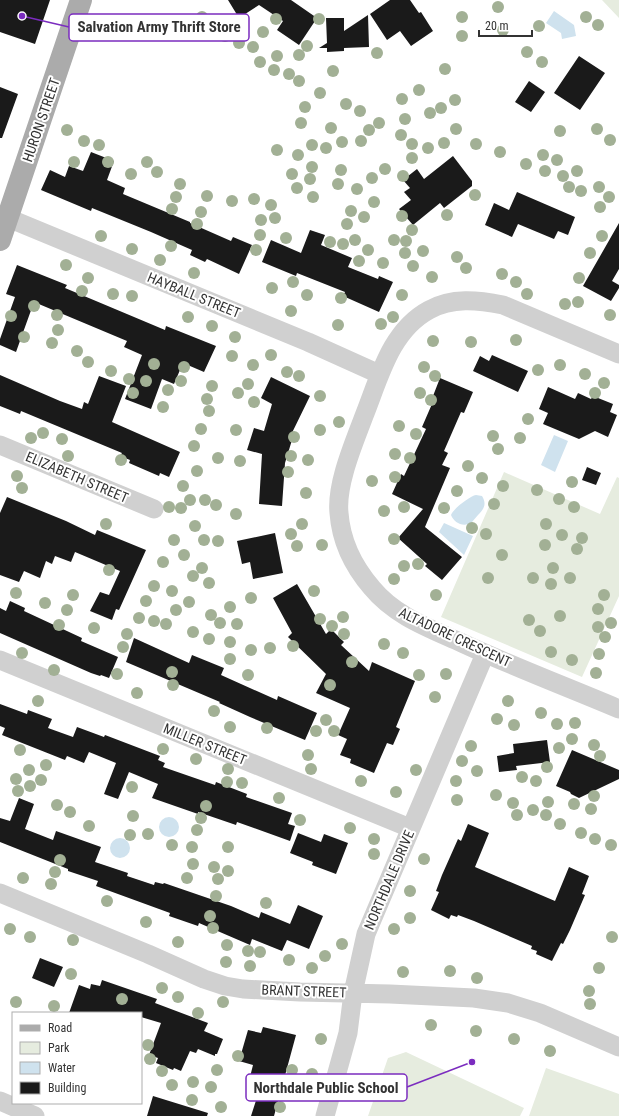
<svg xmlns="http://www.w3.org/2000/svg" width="619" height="1116" font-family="'Roboto Condensed',sans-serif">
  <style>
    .green { fill: #e6ecdf }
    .water { fill: #cfe2ee }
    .building { fill: #1a1a1a }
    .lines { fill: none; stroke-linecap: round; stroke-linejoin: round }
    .minor { stroke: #d0d0d0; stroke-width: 19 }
    .major { stroke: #ababab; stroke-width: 22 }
    .tree { fill: #a2b095 }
    .labels { text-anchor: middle; stroke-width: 4; stroke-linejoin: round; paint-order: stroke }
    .street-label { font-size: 14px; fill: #333; stroke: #fff }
    .leader { fill: none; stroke: #7b2cbf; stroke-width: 1.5 }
    .callout-dot { fill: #7b2cbf; stroke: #fff; stroke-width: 1.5 }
    .callout { fill: #fff; stroke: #7b2cbf; stroke-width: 1.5 }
    .callout-label { font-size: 15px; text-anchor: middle; font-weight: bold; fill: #333 }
  </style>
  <rect width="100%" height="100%" fill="#fff"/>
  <path class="green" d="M 602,0 L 619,0 L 619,18 Z
    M 504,472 L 600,514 L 617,477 L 619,478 L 619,596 L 582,677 L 441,617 Z
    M 406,1052 L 524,1108 L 520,1116 L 368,1116 L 388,1058 Z
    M 546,1068 L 619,1094 L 619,1116 L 529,1116 Z"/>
  <path class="water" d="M 554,11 L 574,25 L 576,36 L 562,39 L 561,33 L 546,23 Z
    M 554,435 L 568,441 L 555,472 L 541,465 Z
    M 476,495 L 482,496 C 487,504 484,509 478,515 C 476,517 474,520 472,522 C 464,528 454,523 451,515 C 453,509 470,496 476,495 Z
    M 444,523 L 473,536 L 464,555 L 439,532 Z
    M159 827a10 10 0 1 1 20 0a10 10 0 1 1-20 0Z
    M110 848a10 10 0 1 1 20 0a10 10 0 1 1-20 0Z"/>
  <path class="building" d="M 0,0 L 50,0 L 35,44 L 0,32 Z
    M 228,0 L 291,0 L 317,18 L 299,45 L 277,30 L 283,21 L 259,5 L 239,18 Z
    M 390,0 L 410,0 L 419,13 L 421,12 L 433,31 L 411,46 L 400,31 L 387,40 L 370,14 Z
    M 368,15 L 369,47 L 344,48 L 344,51 L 327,52 L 327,48 L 319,48 L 327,43 L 326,18 L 344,18 L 344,31 Z
    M 579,56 L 605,73 L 580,110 L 554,93 Z
    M 529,81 L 545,92 L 531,112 L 515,102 Z
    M 0,87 L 18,94 L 2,138 L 0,138 Z
    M 91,152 L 114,161 L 107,180 L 125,188 L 123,194 L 190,222 L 190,223 L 231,241 L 233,237 L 252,245 L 239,274 L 207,259 L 205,262 L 190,255 L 192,250 L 151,232 L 92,208 L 91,211 L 41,190 L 50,170 L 65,177 L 69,166 L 83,171 Z
    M 453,156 L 472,181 L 472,186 L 444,208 L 440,203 L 413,225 L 399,209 L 411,200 L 404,192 L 410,188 L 403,180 L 417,169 L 424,179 Z
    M 517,192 L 575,217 L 568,235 L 558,231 L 554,239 L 518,224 L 512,237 L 485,225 L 494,203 L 509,210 Z
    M 619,223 L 619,269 L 612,281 L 619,285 L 619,288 L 611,301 L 583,286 Z
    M 310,230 L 325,235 L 321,245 L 352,258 L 348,267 L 378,279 L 379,276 L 393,282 L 379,312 L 343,296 L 345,292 L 297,273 L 296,276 L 262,262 L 271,240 L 301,253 Z
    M 17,265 L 67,285 L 65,288 L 165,330 L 166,326 L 216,346 L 204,372 L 183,363 L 174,384 L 162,379 L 151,409 L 125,399 L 142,355 L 124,347 L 127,341 L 34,302 L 16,352 L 0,345 L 0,339 L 15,297 L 6,294 Z
    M 492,355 L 528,371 L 518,392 L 473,371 L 480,356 L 489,361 Z
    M 0,375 L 60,401 L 82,409 L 84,402 L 88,404 L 99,376 L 126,386 L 112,422 L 180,452 L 169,477 L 160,473 L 159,476 L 129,463 L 130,460 L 120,456 L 122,453 L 21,411 L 20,414 L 0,406 Z
    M 271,377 L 310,396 L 289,439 L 292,440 L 285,463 L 282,506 L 259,504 L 262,454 L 247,450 L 254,428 L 264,431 L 272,404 L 261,398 Z
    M 440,378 L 473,392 L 464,413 L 461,412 L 444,451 L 448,453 L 442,465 L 450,468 L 425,527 L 462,557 L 442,580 L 425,566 L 427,564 L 398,538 L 423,509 L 392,494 L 401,474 L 404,476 L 426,429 L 422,427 L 435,397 L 433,396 Z
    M 548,387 L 575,399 L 578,393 L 591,399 L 593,396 L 613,404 L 610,412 L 617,415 L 608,437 L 595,431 L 579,439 L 543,424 L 548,413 L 539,409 Z
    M 587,467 L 601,473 L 596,485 L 582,480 Z
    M 7,497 L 66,521 L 95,535 L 97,530 L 146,550 L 119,610 L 116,609 L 112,620 L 90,611 L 100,592 L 109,595 L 120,571 L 75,552 L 71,562 L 55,556 L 52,564 L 46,561 L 40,578 L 24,571 L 19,582 L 0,575 L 0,513 Z
    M 275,533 L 283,573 L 253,579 L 250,562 L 242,564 L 237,541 Z
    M 297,584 L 326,634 L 331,629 L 344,642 L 341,645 L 369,671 L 372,662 L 415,681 L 396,727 L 400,729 L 393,745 L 387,743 L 374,773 L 350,763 L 351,759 L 340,755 L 347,739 L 338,735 L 350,708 L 316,693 L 326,674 L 288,637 L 292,633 L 273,598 Z
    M 10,601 L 25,608 L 24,611 L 82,638 L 81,641 L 118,657 L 109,678 L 101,675 L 100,676 L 91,673 L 0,633 L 0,608 L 6,611 Z
    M 134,638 L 189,663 L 192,655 L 224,668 L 221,675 L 277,700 L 278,696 L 317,713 L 305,740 L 250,717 L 219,703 L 220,702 L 126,662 Z
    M 0,704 L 27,714 L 28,710 L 52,719 L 48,728 L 73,737 L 77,727 L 104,737 L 105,735 L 160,756 L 158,760 L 165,763 L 163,767 L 215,785 L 216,782 L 247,794 L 246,797 L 292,813 L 288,824 L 295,826 L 290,841 L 237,822 L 236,825 L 198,812 L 198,814 L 152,798 L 158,784 L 129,772 L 118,799 L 104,794 L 116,763 L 89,752 L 84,763 L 67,756 L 65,760 L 2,735 L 5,728 L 0,726 Z
    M 547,740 L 550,762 L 516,766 L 517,770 L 499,772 L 497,756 L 514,753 L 513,744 Z
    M 572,750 L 619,770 L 619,779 L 579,798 L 571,794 L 570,792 L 556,786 Z
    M 19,798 L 34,804 L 25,829 L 53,840 L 56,831 L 101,847 L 95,862 L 128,873 L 127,876 L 154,885 L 155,882 L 163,884 L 164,883 L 231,906 L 259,918 L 261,912 L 290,924 L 298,905 L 323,916 L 309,949 L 287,940 L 282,951 L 252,939 L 250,945 L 199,923 L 198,926 L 169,916 L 170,913 L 96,886 L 98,881 L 68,871 L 68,869 L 0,842 L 0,818 L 10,821 Z
    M 468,824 L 489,833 L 475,867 L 555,901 L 569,867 L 589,876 L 582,894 L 585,895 L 570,930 L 563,944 L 561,943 L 552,961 L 536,954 L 537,951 L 531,949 L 532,946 L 474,921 L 458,915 L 457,917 L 451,915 L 449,919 L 431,910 L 439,892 L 436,891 L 442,875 L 458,839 L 461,841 Z
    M 298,833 L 321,842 L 324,834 L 348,843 L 336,874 L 312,865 L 313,862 L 290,853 Z
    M 40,958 L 63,967 L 54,987 L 32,978 Z
    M 102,980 L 157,999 L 155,1003 L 208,1023 L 204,1031 L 223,1039 L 217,1054 L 215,1054 L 215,1056 L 198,1049 L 196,1053 L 190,1051 L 181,1071 L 174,1068 L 173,1070 L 156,1063 L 158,1058 L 149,1055 L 161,1023 L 141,1017 L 141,1013 L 69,1013 L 79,985 L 90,989 L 91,984 L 100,986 Z
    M 263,1027 L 296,1035 L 274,1116 L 251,1116 L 260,1088 L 248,1085 L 253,1065 L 239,1061 L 248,1030 L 261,1033 Z
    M 153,1096 L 208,1113 L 207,1116 L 147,1116 Z"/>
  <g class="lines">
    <path class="minor" d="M 8,218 L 308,342 L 379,374
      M 619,354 L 503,305 C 478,300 452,297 429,310 C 390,331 379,379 364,416 C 354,443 336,484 339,513 C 341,541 353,566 372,588 C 395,616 429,628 462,643 C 514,667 567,687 619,709
      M 0,445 L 154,509
      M 0,660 L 410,828
      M 0,893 L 148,954 L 204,979 L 225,986 L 243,989 L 300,992 L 390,994 L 474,998 L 508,1003 L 540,1013 L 619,1047
      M 0,1101 L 35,1116
      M 325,1116 L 348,1033 L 353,993 L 366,934 L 485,654"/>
    <path class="major" d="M 0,240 L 81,0"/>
  </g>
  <g class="tree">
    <circle cx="498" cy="7" r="6"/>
    <circle cx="202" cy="17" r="6"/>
    <circle cx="462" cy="17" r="6"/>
    <circle cx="586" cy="17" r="6"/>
    <circle cx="276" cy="19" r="6"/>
    <circle cx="319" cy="19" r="6"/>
    <circle cx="598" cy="25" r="6"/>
    <circle cx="539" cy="26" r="6"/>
    <circle cx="503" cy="30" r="6"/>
    <circle cx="263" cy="32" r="6"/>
    <circle cx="225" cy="36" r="6"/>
    <circle cx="462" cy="36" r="6"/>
    <circle cx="239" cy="43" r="6"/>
    <circle cx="307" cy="46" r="6"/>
    <circle cx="253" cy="47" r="6"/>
    <circle cx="527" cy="52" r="6"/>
    <circle cx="377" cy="53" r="6"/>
    <circle cx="299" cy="55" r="6"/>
    <circle cx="277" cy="56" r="6"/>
    <circle cx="260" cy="62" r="6"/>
    <circle cx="542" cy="62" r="6"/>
    <circle cx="445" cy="69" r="6"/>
    <circle cx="274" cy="70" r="6"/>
    <circle cx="333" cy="71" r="6"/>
    <circle cx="289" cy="74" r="6"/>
    <circle cx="299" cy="81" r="6"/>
    <circle cx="419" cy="90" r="6"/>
    <circle cx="320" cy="93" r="6"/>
    <circle cx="402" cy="99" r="6"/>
    <circle cx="455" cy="100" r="6"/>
    <circle cx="346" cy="104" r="6"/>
    <circle cx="305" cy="107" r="6"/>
    <circle cx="441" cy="108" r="6"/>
    <circle cx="360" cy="111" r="6"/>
    <circle cx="430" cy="113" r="6"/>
    <circle cx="405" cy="119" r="6"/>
    <circle cx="301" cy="123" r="6"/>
    <circle cx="379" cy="123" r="6"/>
    <circle cx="331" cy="128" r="6"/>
    <circle cx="456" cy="129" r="6"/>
    <circle cx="597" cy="129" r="6"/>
    <circle cx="67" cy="130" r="6"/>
    <circle cx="369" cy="130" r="6"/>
    <circle cx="560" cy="131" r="6"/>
    <circle cx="401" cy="135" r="6"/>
    <circle cx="610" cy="140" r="6"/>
    <circle cx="84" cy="141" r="6"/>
    <circle cx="361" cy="141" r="6"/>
    <circle cx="342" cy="142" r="6"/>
    <circle cx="444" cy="143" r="6"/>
    <circle cx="412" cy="144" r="6"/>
    <circle cx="476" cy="144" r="6"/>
    <circle cx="99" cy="145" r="6"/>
    <circle cx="312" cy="145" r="6"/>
    <circle cx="326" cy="148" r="6"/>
    <circle cx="428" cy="148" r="6"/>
    <circle cx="277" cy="150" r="6"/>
    <circle cx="500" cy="152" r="6"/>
    <circle cx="298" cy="155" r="6"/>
    <circle cx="543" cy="155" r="6"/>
    <circle cx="412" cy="158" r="6"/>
    <circle cx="557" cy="160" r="6"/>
    <circle cx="74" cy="162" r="6"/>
    <circle cx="108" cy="162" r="6"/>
    <circle cx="147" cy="162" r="6"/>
    <circle cx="526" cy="164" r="6"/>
    <circle cx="312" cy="167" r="6"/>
    <circle cx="385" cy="169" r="6"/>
    <circle cx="341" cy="170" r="6"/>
    <circle cx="545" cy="171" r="6"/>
    <circle cx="577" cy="171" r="6"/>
    <circle cx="157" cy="172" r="6"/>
    <circle cx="131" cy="174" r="6"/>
    <circle cx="292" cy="174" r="6"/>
    <circle cx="403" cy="176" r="6"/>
    <circle cx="563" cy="176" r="6"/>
    <circle cx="372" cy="178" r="6"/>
    <circle cx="310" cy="179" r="6"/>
    <circle cx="180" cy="184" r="6"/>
    <circle cx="338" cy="184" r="6"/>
    <circle cx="569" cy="187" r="6"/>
    <circle cx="599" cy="187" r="6"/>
    <circle cx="297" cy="188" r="6"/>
    <circle cx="357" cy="189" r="6"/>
    <circle cx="581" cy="191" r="6"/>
    <circle cx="475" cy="195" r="6"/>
    <circle cx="207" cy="196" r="6"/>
    <circle cx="176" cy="197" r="6"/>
    <circle cx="313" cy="197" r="6"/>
    <circle cx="609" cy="197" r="6"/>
    <circle cx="254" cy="199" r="6"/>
    <circle cx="232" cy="201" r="6"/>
    <circle cx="374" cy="202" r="6"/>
    <circle cx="271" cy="205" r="6"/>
    <circle cx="600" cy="207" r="6"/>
    <circle cx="172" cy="209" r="6"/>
    <circle cx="351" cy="211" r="6"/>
    <circle cx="201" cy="212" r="6"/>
    <circle cx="447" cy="215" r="6"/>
    <circle cx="402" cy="216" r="6"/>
    <circle cx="364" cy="217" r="6"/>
    <circle cx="275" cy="218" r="6"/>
    <circle cx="261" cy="220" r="6"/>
    <circle cx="197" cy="224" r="6"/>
    <circle cx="347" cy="224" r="6"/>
    <circle cx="412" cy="230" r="6"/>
    <circle cx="260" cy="235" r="6"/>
    <circle cx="101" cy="236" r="6"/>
    <circle cx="602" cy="236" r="6"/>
    <circle cx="286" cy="238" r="6"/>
    <circle cx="355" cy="240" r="6"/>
    <circle cx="394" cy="240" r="6"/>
    <circle cx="406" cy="241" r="6"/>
    <circle cx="330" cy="242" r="6"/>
    <circle cx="343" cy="244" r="6"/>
    <circle cx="171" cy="246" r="6"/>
    <circle cx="132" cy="249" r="6"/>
    <circle cx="256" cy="250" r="6"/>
    <circle cx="368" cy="250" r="6"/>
    <circle cx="423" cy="251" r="6"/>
    <circle cx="405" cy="253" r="6"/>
    <circle cx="590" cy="253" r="6"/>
    <circle cx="457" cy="257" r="6"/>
    <circle cx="160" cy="260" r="6"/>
    <circle cx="359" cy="261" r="6"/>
    <circle cx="383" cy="263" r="6"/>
    <circle cx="66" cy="265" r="6"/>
    <circle cx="413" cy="266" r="6"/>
    <circle cx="466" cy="268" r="6"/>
    <circle cx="194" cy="273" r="6"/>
    <circle cx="502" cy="274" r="6"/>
    <circle cx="432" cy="277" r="6"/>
    <circle cx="88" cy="278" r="6"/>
    <circle cx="579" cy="278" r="6"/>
    <circle cx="293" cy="282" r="6"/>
    <circle cx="516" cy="282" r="6"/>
    <circle cx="272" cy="288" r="6"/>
    <circle cx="82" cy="291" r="6"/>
    <circle cx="113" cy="294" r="6"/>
    <circle cx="527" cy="294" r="6"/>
    <circle cx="307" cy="295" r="6"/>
    <circle cx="402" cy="295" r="6"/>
    <circle cx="132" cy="296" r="6"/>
    <circle cx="341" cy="298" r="6"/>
    <circle cx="578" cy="302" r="6"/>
    <circle cx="565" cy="304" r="6"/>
    <circle cx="34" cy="306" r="6"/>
    <circle cx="291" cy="311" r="6"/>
    <circle cx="57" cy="315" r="6"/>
    <circle cx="610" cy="315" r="6"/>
    <circle cx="11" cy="316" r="6"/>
    <circle cx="188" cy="317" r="6"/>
    <circle cx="393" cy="317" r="6"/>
    <circle cx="381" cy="324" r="6"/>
    <circle cx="338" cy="325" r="6"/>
    <circle cx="212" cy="326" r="6"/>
    <circle cx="58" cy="330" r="6"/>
    <circle cx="24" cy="337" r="6"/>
    <circle cx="235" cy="337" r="6"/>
    <circle cx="516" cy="340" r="6"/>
    <circle cx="433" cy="341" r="6"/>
    <circle cx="471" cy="342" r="6"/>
    <circle cx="52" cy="343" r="6"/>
    <circle cx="77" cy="351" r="6"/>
    <circle cx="271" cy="355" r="6"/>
    <circle cx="232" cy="356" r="6"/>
    <circle cx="88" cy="362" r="6"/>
    <circle cx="154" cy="364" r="6"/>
    <circle cx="253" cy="365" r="6"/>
    <circle cx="560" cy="365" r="6"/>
    <circle cx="184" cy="367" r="6"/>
    <circle cx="424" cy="367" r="6"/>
    <circle cx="538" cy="370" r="6"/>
    <circle cx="111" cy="371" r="6"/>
    <circle cx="287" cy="372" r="6"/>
    <circle cx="585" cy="374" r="6"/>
    <circle cx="299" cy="376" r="6"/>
    <circle cx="435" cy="376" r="6"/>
    <circle cx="129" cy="379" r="6"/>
    <circle cx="146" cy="381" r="6"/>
    <circle cx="181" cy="381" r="6"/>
    <circle cx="604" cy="383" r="6"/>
    <circle cx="248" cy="384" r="6"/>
    <circle cx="212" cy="386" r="6"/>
    <circle cx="168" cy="390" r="6"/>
    <circle cx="133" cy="393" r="6"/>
    <circle cx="238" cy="393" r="6"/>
    <circle cx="420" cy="393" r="6"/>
    <circle cx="595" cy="393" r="6"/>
    <circle cx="320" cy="396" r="6"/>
    <circle cx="207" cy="399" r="6"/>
    <circle cx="431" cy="400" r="6"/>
    <circle cx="254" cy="402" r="6"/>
    <circle cx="163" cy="407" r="6"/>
    <circle cx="209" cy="411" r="6"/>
    <circle cx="528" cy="419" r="6"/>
    <circle cx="339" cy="422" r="6"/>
    <circle cx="399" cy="426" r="6"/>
    <circle cx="201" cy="429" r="6"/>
    <circle cx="236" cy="430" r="6"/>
    <circle cx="320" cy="430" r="6"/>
    <circle cx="43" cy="433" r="6"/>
    <circle cx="416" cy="434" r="6"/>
    <circle cx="493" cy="436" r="6"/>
    <circle cx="294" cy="437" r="6"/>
    <circle cx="31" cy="438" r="6"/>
    <circle cx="520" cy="438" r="6"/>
    <circle cx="62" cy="439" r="6"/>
    <circle cx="194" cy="446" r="6"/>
    <circle cx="498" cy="449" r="6"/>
    <circle cx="395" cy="454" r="6"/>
    <circle cx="68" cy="456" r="6"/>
    <circle cx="291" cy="456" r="6"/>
    <circle cx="218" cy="458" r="6"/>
    <circle cx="410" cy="458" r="6"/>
    <circle cx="121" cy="460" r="6"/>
    <circle cx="308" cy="460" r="6"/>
    <circle cx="240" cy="461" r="6"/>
    <circle cx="468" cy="466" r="6"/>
    <circle cx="197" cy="471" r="6"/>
    <circle cx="288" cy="472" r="6"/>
    <circle cx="17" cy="476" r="6"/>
    <circle cx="395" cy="477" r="6"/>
    <circle cx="482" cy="478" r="6"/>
    <circle cx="372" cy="481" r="6"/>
    <circle cx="572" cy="482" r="6"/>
    <circle cx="183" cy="486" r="6"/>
    <circle cx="503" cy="486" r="6"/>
    <circle cx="22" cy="488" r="6"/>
    <circle cx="537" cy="490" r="6"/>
    <circle cx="457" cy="491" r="6"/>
    <circle cx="306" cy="493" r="6"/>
    <circle cx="559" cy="499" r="6"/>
    <circle cx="190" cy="500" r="6"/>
    <circle cx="205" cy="500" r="6"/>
    <circle cx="494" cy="504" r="6"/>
    <circle cx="216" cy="505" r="6"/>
    <circle cx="169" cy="507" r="6"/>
    <circle cx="404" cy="507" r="6"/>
    <circle cx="574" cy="507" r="6"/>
    <circle cx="181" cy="508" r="6"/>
    <circle cx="444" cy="508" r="6"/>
    <circle cx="384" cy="511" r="6"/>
    <circle cx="236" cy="514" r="6"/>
    <circle cx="106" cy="524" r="6"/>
    <circle cx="302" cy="524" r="6"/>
    <circle cx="546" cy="524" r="6"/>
    <circle cx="195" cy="526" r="6"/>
    <circle cx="472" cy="528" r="6"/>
    <circle cx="291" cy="534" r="6"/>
    <circle cx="486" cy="534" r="6"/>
    <circle cx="562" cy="535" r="6"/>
    <circle cx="582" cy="538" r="6"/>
    <circle cx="394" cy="539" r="6"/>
    <circle cx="174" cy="540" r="6"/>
    <circle cx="204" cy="540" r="6"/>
    <circle cx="218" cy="541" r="6"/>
    <circle cx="322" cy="545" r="6"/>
    <circle cx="545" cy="545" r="6"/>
    <circle cx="297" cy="546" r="6"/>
    <circle cx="577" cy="549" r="6"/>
    <circle cx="184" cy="555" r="6"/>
    <circle cx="502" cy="555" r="6"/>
    <circle cx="163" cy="562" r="6"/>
    <circle cx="418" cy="564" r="6"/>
    <circle cx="404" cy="566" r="6"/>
    <circle cx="202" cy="568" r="6"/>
    <circle cx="553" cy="568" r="6"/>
    <circle cx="109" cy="570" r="6"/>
    <circle cx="193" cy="576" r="6"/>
    <circle cx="488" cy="578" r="6"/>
    <circle cx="533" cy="578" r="6"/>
    <circle cx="570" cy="578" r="6"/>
    <circle cx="394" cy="579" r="6"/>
    <circle cx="209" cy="583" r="6"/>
    <circle cx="551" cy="584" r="6"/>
    <circle cx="154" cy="586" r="6"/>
    <circle cx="172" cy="591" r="6"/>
    <circle cx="314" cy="591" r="6"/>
    <circle cx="16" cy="593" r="6"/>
    <circle cx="73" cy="595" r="6"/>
    <circle cx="436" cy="595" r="6"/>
    <circle cx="604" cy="595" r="6"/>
    <circle cx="251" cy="598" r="6"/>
    <circle cx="146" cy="601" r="6"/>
    <circle cx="189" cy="602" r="6"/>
    <circle cx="45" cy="603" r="6"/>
    <circle cx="230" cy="607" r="6"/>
    <circle cx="598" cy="609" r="6"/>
    <circle cx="67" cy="610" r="6"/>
    <circle cx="176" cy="610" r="6"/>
    <circle cx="211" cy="615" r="6"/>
    <circle cx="560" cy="616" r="6"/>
    <circle cx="343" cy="617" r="6"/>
    <circle cx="139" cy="618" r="6"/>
    <circle cx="320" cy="619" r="6"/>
    <circle cx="529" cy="620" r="6"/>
    <circle cx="154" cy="621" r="6"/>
    <circle cx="220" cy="623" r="6"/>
    <circle cx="611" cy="623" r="6"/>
    <circle cx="166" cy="624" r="6"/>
    <circle cx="237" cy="624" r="6"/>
    <circle cx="59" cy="625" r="6"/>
    <circle cx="332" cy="626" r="6"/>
    <circle cx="598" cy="627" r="6"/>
    <circle cx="94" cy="628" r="6"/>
    <circle cx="540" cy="631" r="6"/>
    <circle cx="193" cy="632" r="6"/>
    <circle cx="127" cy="634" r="6"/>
    <circle cx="344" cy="634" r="6"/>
    <circle cx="605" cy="637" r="6"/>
    <circle cx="209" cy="639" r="6"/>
    <circle cx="230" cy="642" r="6"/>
    <circle cx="384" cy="644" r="6"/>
    <circle cx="293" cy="646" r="6"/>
    <circle cx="123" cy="647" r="6"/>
    <circle cx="270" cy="648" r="6"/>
    <circle cx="251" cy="650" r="6"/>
    <circle cx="551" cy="652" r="6"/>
    <circle cx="22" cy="653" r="6"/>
    <circle cx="403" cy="653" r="6"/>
    <circle cx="599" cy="654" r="6"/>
    <circle cx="230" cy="659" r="6"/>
    <circle cx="572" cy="660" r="6"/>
    <circle cx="352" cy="662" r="6"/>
    <circle cx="54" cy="670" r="6"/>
    <circle cx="172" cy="672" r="6"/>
    <circle cx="596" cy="673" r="6"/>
    <circle cx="117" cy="674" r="6"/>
    <circle cx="446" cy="674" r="6"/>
    <circle cx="248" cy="675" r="6"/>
    <circle cx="419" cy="675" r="6"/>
    <circle cx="173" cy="685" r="6"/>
    <circle cx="330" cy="685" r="6"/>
    <circle cx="137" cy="693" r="6"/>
    <circle cx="435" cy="697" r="6"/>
    <circle cx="38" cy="701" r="6"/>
    <circle cx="508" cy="701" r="6"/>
    <circle cx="214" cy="711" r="6"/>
    <circle cx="541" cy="713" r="6"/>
    <circle cx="497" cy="719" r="6"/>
    <circle cx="326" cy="720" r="6"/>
    <circle cx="575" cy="723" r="6"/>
    <circle cx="557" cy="724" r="6"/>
    <circle cx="514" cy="725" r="6"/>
    <circle cx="230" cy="727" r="6"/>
    <circle cx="267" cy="728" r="6"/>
    <circle cx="316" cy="731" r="6"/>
    <circle cx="334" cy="731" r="6"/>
    <circle cx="572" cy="739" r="6"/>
    <circle cx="594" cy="745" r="6"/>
    <circle cx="471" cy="746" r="6"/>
    <circle cx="559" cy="748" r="6"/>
    <circle cx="163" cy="749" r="6"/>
    <circle cx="20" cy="750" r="6"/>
    <circle cx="308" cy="755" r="6"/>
    <circle cx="600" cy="756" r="6"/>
    <circle cx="196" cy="759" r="6"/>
    <circle cx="462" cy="761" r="6"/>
    <circle cx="46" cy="765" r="6"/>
    <circle cx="547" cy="767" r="6"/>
    <circle cx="228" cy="769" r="6"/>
    <circle cx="311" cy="769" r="6"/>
    <circle cx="29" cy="770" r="6"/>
    <circle cx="416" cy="770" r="6"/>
    <circle cx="477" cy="771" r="6"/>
    <circle cx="522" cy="777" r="6"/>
    <circle cx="16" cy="779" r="6"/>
    <circle cx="41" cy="780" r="6"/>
    <circle cx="361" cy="781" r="6"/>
    <circle cx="456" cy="781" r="6"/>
    <circle cx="536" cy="781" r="6"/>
    <circle cx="227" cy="782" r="6"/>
    <circle cx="242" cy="783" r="6"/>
    <circle cx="30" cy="786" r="6"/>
    <circle cx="132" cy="787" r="6"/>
    <circle cx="18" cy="791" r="6"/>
    <circle cx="396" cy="792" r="6"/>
    <circle cx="496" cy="795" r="6"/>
    <circle cx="594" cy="796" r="6"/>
    <circle cx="279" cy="798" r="6"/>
    <circle cx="457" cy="800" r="6"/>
    <circle cx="548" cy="802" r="6"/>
    <circle cx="513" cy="803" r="6"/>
    <circle cx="574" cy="804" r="6"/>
    <circle cx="57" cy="805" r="6"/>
    <circle cx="206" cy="806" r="6"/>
    <circle cx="591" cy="809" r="6"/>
    <circle cx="533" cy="810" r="6"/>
    <circle cx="70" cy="812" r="6"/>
    <circle cx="517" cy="815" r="6"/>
    <circle cx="546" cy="815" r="6"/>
    <circle cx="133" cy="816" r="6"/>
    <circle cx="201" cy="818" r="6"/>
    <circle cx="300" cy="820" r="6"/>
    <circle cx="560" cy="824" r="6"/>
    <circle cx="89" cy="826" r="6"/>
    <circle cx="350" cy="828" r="6"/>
    <circle cx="197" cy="830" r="6"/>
    <circle cx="581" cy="833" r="6"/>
    <circle cx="148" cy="834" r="6"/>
    <circle cx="130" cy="835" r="6"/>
    <circle cx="374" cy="839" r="6"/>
    <circle cx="595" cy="839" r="6"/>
    <circle cx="172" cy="845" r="6"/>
    <circle cx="611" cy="845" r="6"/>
    <circle cx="192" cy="847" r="6"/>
    <circle cx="228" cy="847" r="6"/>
    <circle cx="374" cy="854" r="6"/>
    <circle cx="424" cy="859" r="6"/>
    <circle cx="60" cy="860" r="6"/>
    <circle cx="193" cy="864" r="6"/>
    <circle cx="214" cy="867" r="6"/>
    <circle cx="228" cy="871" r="6"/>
    <circle cx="55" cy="872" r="6"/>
    <circle cx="23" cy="878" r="6"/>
    <circle cx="187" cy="878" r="6"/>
    <circle cx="218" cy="879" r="6"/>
    <circle cx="51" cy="884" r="6"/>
    <circle cx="410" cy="891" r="6"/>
    <circle cx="216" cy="896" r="6"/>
    <circle cx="107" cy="901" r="6"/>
    <circle cx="266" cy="903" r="6"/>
    <circle cx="210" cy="916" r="6"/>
    <circle cx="410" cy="918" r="6"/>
    <circle cx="146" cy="922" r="6"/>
    <circle cx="213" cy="928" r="6"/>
    <circle cx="10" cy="929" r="6"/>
    <circle cx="394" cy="929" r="6"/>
    <circle cx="30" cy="937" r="6"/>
    <circle cx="612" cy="937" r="6"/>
    <circle cx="73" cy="940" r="6"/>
    <circle cx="178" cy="942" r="6"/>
    <circle cx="342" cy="944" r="6"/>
    <circle cx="227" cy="945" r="6"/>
    <circle cx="248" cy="951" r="6"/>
    <circle cx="260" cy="952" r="6"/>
    <circle cx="325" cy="956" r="6"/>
    <circle cx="289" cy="960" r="6"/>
    <circle cx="226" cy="962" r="6"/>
    <circle cx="250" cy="966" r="6"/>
    <circle cx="312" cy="968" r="6"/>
    <circle cx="599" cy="968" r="6"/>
    <circle cx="450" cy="971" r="6"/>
    <circle cx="403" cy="972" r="6"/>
    <circle cx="71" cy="974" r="6"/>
    <circle cx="477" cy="978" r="6"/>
    <circle cx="162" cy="988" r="6"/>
    <circle cx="589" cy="991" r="6"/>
    <circle cx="178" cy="997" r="6"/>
    <circle cx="122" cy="999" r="6"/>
    <circle cx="16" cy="1002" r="6"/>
    <circle cx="223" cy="1002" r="6"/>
    <circle cx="590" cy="1004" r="6"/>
    <circle cx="54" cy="1006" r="6"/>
    <circle cx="198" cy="1013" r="6"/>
    <circle cx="431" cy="1025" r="6"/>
    <circle cx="476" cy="1031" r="6"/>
    <circle cx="321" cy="1039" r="6"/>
    <circle cx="514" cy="1039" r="6"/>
    <circle cx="148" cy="1045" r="6"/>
    <circle cx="550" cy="1051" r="6"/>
    <circle cx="238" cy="1056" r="6"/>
    <circle cx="150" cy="1059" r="6"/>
    <circle cx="217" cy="1070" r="6"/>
    <circle cx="292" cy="1070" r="6"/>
    <circle cx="162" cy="1071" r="6"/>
    <circle cx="312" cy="1074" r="6"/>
    <circle cx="193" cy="1082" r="6"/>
    <circle cx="172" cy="1085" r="6"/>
    <circle cx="211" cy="1087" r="6"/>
    <circle cx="192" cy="1100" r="6"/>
    <circle cx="221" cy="1107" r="6"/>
    <circle cx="280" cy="1107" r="6"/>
  </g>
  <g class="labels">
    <g class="street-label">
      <text transform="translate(41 120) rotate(-71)" y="5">HURON STREET</text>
      <text transform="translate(194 295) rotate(22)" y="5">HAYBALL STREET</text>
      <text transform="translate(77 477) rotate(23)" y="5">ELIZABETH STREET</text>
      <text transform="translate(455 637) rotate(25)" y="5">ALTADORE CRESCENT</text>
      <text transform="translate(205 744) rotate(22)" y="5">MILLER STREET</text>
      <text transform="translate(389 880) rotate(-67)" y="5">NORTHDALE DRIVE</text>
      <text transform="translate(304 991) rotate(2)" y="5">BRANT STREET</text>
    </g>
  </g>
  <path class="leader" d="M22 16L69 27M472 1062L407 1087"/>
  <g class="callout-dot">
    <circle cx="22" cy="16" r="4"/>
    <circle cx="472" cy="1062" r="4"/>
  </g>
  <g class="callout">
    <rect x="69" y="14" width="180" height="27" rx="4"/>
    <rect x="246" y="1074" width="161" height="27" rx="4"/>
  </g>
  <g class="callout-label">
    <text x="159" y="32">Salvation Army Thrift Store</text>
    <text x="326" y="1093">Northdale Public School</text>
  </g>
  <rect x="12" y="1012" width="130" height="92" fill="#ffffff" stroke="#adadad"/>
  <rect x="20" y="1025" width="20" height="6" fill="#ababab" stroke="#adadad"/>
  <text x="48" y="1032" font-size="12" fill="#333333">Road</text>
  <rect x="20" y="1042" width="20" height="12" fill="#e6ecdf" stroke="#adadad"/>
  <text x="48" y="1052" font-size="12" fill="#333333">Park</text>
  <rect x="20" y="1062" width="20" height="12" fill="#cfe2ee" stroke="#adadad"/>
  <text x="48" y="1072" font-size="12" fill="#333333">Water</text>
  <rect x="20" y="1082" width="20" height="12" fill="#1a1a1a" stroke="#adadad"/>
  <text x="48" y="1092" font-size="12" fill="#333333">Building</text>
  <path d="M479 30v6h53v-6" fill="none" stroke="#333333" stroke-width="2"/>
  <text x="485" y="30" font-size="12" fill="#333333" stroke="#ffffff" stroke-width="3" paint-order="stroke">20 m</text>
</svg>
